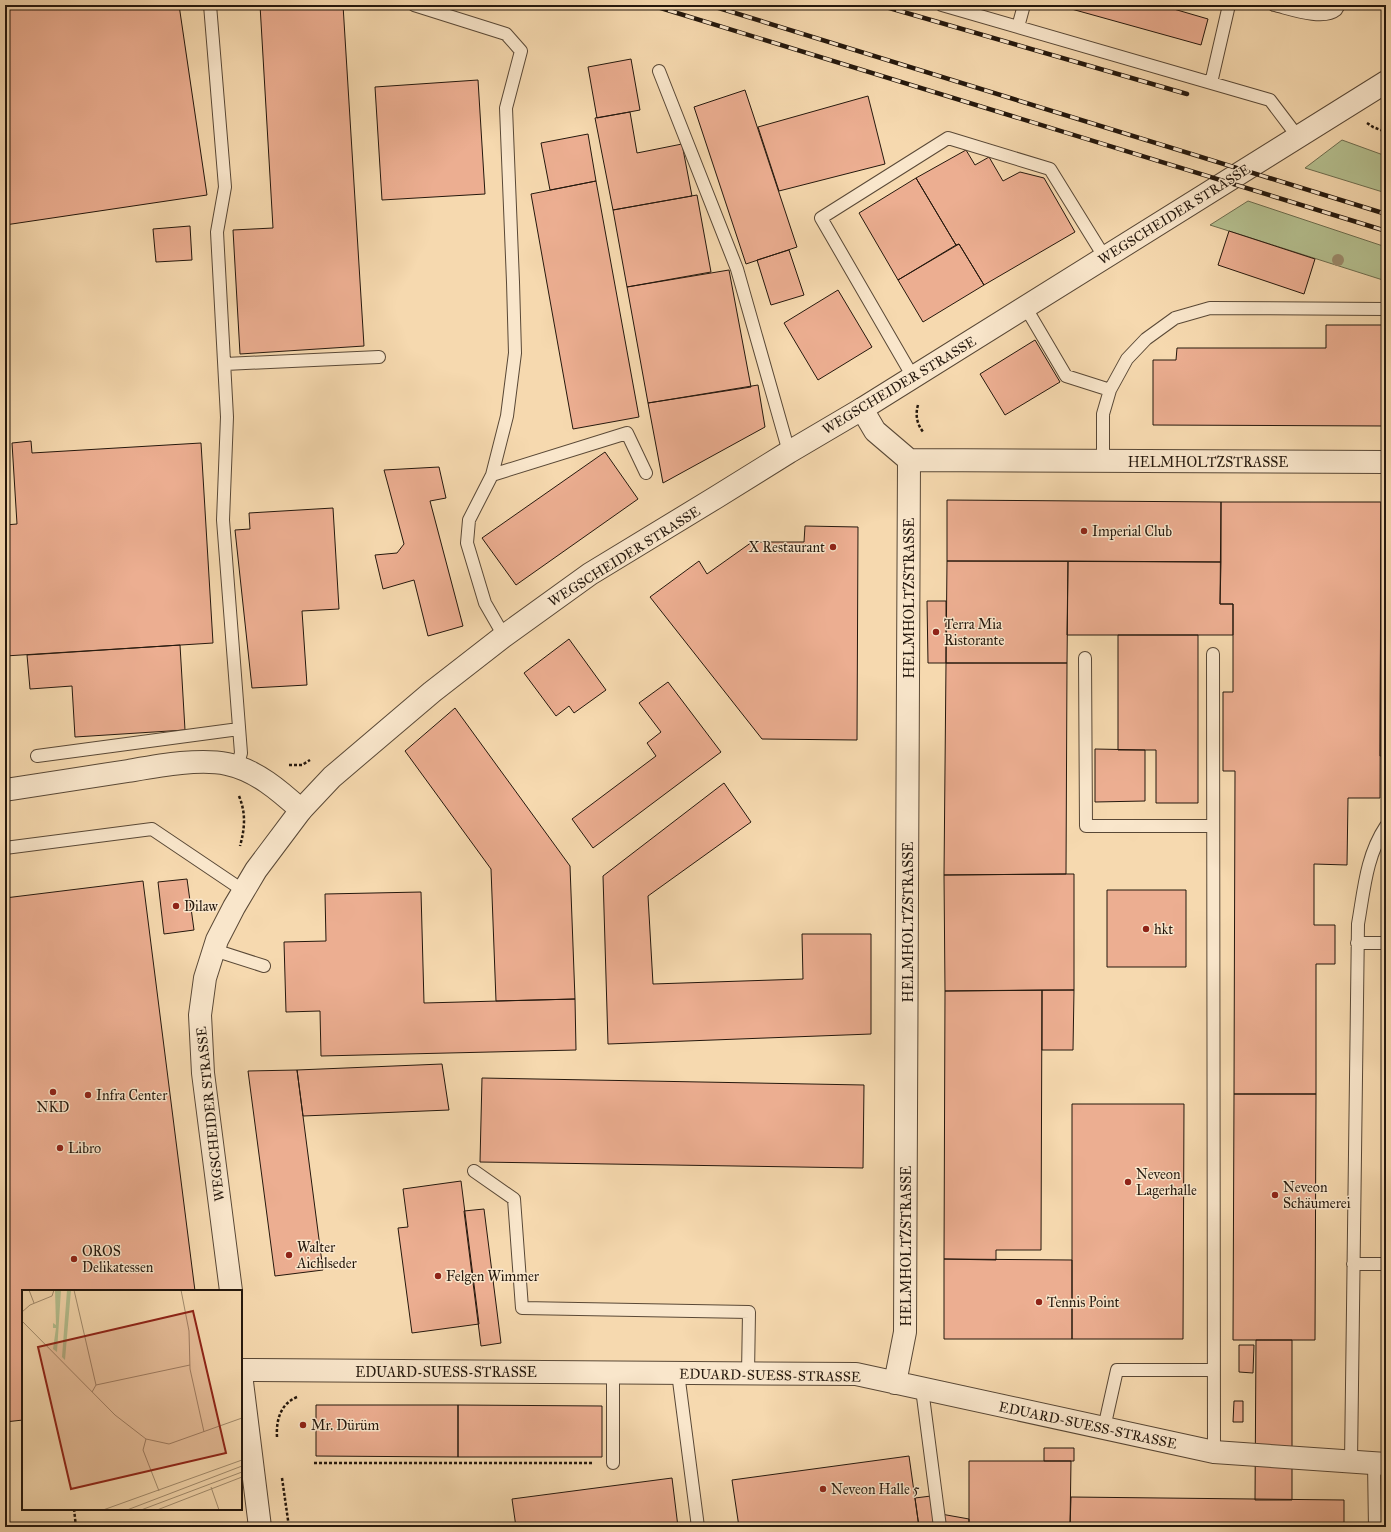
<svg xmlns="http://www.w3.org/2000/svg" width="1391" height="1532" font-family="'IM FELL Great Primer',serif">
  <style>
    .green { fill: #b5c090; stroke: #6d6c4e }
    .building { fill: #ecae91; stroke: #25180d }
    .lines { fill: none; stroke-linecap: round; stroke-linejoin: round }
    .service-casing { stroke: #594836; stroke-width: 14 }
    .minor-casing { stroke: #594836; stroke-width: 24 }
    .tertiary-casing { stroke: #594836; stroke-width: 24 }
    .path { stroke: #25180d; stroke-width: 2.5; stroke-dasharray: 3 2; stroke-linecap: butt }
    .service { stroke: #f9e6cb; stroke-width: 12 }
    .minor { stroke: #f9e6cb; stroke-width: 22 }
    .tertiary { stroke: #f9e6cb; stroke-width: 22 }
    .rail-casing { stroke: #25180d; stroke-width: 4.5 }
    .rail { stroke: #f9e6cb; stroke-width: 3; stroke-dasharray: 9; stroke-linecap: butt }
    .tree { fill: #9b8a6b }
    .poi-dot { fill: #8f2418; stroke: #f9e6cb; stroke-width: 1.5 }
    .labels { text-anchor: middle; stroke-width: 3; stroke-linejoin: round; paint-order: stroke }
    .street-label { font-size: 14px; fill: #25180d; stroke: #f9e6cb }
    .poi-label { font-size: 14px; fill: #25180d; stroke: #f9e6cb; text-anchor: start }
    .inset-road { fill: none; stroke: #a28c6e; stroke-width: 1 }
    .view { fill: #8f2418; fill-opacity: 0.15; stroke: #8f2418; stroke-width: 2 }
    .inset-edge { fill: none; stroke: #25180d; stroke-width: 2 }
  </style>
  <rect width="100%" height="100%" fill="#f6d9af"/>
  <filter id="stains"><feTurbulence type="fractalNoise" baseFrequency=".005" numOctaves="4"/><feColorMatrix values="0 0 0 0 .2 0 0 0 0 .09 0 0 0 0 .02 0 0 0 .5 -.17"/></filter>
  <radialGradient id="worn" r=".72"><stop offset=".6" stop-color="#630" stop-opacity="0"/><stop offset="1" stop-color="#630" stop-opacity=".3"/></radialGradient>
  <path class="green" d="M 1342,140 L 1386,156 L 1386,193 L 1305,168 Z
    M 1248,201 L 1386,247 L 1386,281 L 1210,225 Z"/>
  <path class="building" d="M 5,5 L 179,5 L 207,195 L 5,225 Z
    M 260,5 L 343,5 L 364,346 L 240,354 L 233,230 L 273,228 Z
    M 1057,5 L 1160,5 L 1208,19 L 1201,45 Z
    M 631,59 L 640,110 L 597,118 L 588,67 Z
    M 478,80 L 485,194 L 382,200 L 375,87 Z
    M 745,90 L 797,247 L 746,264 L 694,107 Z
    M 868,96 L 885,164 L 779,191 L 758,127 Z
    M 630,112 L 637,153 L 682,144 L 692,196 L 613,210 L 595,118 Z
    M 588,134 L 596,181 L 550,190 L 541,143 Z
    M 966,150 L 975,165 L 989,157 L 1003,181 L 1020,172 L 1044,178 L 1075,232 L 984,285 L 959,244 L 956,245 L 916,178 Z
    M 916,178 L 956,245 L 898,280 L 859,213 Z
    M 596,181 L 639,417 L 573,429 L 531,194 Z
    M 697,195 L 711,272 L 627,287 L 613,210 Z
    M 190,226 L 192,260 L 156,262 L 153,229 Z
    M 1229,231 L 1315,259 L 1304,294 L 1218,265 Z
    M 959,244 L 984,285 L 923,322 L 898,280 Z
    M 789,250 L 804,295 L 771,305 L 757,260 Z
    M 729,270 L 751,387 L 648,403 L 627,287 Z
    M 838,290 L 872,347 L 818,380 L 784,323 Z
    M 1326,325 L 1386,325 L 1386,426 L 1153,425 L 1153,360 L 1176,360 L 1177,348 L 1326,348 Z
    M 1035,340 L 1060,382 L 1005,415 L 980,374 Z
    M 758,385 L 765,427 L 663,483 L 648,403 Z
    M 31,441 L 32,453 L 201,443 L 213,643 L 5,656 L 5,525 L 17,524 L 12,443 Z
    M 605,452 L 638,499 L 516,585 L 482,538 Z
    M 439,467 L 446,498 L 430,501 L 463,626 L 428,636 L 414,580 L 383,589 L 375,555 L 397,553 L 404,544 L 384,470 Z
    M 947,500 L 1221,502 L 1221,562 L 947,561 Z
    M 1221,502 L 1381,502 L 1380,798 L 1348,798 L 1347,865 L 1314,864 L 1314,925 L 1335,925 L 1335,964 L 1316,964 L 1316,1094 L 1234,1094 L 1235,771 L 1223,771 L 1223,692 L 1233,692 L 1233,604 L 1220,604 Z
    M 1381,502 L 1386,502 L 1386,756 L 1380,756 Z
    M 333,508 L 339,609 L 302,611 L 307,685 L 252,688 L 235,530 L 250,529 L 249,513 Z
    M 805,526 L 858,527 L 857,740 L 762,739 L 650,597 L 699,561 L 707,574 L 752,542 L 804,542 Z
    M 947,561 L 1068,561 L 1067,663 L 946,663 Z
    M 1068,561 L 1221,562 L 1220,604 L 1233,604 L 1233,635 L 1067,635 Z
    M 927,601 L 946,601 L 946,663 L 928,663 Z
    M 1118,635 L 1198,635 L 1198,803 L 1156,803 L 1156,750 L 1118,750 Z
    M 569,639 L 606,690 L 574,713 L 569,706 L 556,716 L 524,673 Z
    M 180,645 L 185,730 L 75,737 L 72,686 L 30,689 L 27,655 Z
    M 946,663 L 1067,663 L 1066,874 L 944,875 Z
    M 668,682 L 721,752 L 593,848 L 572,819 L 656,756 L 647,743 L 661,732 L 639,703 Z
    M 455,708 L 570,866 L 575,999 L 496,1001 L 491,869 L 405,751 Z
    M 1095,749 L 1145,750 L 1145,801 L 1095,802 Z
    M 724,783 L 751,822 L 648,896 L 653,984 L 803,979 L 802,934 L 871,934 L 871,1034 L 608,1044 L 603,876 Z
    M 1066,874 L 1074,874 L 1074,990 L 945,991 L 944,875 Z
    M 187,879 L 194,930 L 164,934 L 158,882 Z
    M 143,881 L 195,1291 L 23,1291 L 23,1420 L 5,1422 L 5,898 Z
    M 1107,890 L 1186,890 L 1186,967 L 1107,967 Z
    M 421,892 L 424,1003 L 575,999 L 576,1050 L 321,1056 L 320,1011 L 286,1012 L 284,942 L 326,941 L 325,894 Z
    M 1042,990 L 1041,1250 L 996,1250 L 996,1260 L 944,1259 L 945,991 Z
    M 1042,990 L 1074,990 L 1073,1050 L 1042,1050 Z
    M 442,1064 L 449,1110 L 303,1116 L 297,1070 Z
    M 297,1070 L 323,1270 L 275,1276 L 248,1071 Z
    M 482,1078 L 864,1085 L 863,1168 L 480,1162 Z
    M 1234,1094 L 1316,1094 L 1315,1340 L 1233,1340 Z
    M 1072,1104 L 1184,1104 L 1183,1339 L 1072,1339 Z
    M 461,1181 L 479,1324 L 412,1333 L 398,1228 L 408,1227 L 403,1189 Z
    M 484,1209 L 501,1343 L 481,1346 L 464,1211 Z
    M 944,1259 L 1072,1260 L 1072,1339 L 944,1339 Z
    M 1256,1340 L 1292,1340 L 1292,1500 L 1255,1500 Z
    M 1239,1345 L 1254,1345 L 1253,1373 L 1239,1372 Z
    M 1234,1401 L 1243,1401 L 1243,1422 L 1233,1422 Z
    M 316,1405 L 458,1405 L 458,1457 L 316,1456 Z
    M 458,1405 L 602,1406 L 602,1457 L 458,1457 Z
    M 1044,1448 L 1074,1448 L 1074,1461 L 1044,1461 Z
    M 909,1456 L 919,1527 L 739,1527 L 732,1480 Z
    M 969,1461 L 1071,1461 L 1070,1527 L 969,1527 Z
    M 672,1478 L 678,1527 L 516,1527 L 512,1499 Z
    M 939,1495 L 941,1514 L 969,1519 L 969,1527 L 919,1527 L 915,1498 Z
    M 1071,1497 L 1344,1500 L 1344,1527 L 1070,1527 Z"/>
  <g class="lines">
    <defs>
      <path id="service" d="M 210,5 L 225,187 L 217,232 L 227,417 L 223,520 L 241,753 L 237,767
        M 414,5 L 506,34 L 521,51 L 506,108 L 513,282 L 515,353 L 507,416 L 492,475 L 469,520 L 467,543 L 485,603 L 504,636
        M 942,5 L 1270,100 L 1298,137
        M 1274,5 C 1288,8 1323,21 1336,10 C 1336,10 1339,5 1339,5
        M 1018,27 L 1024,5
        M 659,71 L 737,269 L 789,452
        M 1211,83 L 1229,5
        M 1026,308 L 1066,376 L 1110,390
        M 225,364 L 379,357
        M 913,377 L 821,218 L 948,138 L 1050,169 L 1105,258
        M 1103,461 L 1103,414 L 1110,390 L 1127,359 L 1146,339 L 1175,318 L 1210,308 L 1386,309
        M 492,475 L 627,433 L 646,473
        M 1213,654 L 1214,1452
        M 1085,658 L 1086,826 L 1213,826
        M 37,756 L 239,729
        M 5,848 L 152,829 L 244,891
        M 1357,943 L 1386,943
        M 214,950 L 264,966
        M 474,1171 L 514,1199 L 522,1308 L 749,1312 L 748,1374
        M 1353,1264 L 1386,1264
        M 678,1373 L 698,1527
        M 922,1389 L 940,1527
        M 1104,1428 L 1117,1370 L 1214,1370
        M 1351,1462 L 1358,924 C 1364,890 1366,856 1386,826
        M 613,1463 L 613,1373
        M 1374,1464 L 1375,1527"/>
      <path id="minor" d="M 862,409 L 875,431 L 909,460 L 1386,462
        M 5,790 C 46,784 87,777 128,771 C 157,766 199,758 227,764 C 256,770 280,791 301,810
        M 241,1370 L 856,1374 L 1214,1452 L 1386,1464
        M 895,1383 L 905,1332 L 909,460"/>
      <path id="tertiary" d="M 231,1291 L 203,1073 L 200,1015 L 205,978 L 217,940 L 234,907 L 256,870 L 301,810 L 332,777 L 432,692 L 504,636 L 590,574 L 715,498 L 789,452 L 862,409 L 1386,82
        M 241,1374 L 260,1527"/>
    </defs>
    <use href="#service" class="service-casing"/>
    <use href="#minor" class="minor-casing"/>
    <use href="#tertiary" class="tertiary-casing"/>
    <path class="path" d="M 1367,123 L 1373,127 L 1386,132
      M 918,405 C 915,415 917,425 924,433
      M 289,765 L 302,765 L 310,760
      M 239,796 C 246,813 245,828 240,846
      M 277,1437 C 276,1421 280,1404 297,1397
      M 314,1463 L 593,1463
      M 282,1478 L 289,1527
      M 74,1509 L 76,1527"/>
    <use href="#service" class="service"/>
    <use href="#minor" class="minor"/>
    <use href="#tertiary" class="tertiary"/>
    <defs>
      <path id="rail" d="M 651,5 L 1386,231
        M 709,5 L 1386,214
        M 879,5 L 1187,94"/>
    </defs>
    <use href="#rail" class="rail-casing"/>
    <use href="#rail" class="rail"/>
  </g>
  <circle class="tree" cx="1338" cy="260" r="6"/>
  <g class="poi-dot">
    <circle cx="1084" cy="531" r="4"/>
    <circle cx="833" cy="547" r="4"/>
    <circle cx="936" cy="632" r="4"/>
    <circle cx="176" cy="906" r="4"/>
    <circle cx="1146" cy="929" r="4"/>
    <circle cx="53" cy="1092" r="4"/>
    <circle cx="88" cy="1095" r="4"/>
    <circle cx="60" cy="1148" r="4"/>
    <circle cx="1128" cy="1182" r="4"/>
    <circle cx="1275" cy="1195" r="4"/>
    <circle cx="289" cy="1255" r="4"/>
    <circle cx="74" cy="1259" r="4"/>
    <circle cx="438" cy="1276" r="4"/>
    <circle cx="1039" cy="1302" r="4"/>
    <circle cx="303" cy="1425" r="4"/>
    <circle cx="823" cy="1489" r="4"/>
  </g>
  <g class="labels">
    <g class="street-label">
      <text transform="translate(1174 214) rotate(-32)" y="5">WEGSCHEIDER STRASSE</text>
      <text transform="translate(899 385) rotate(-31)" y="5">WEGSCHEIDER STRASSE</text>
      <text x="1208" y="467">HELMHOLTZSTRASSE</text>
      <text transform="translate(624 556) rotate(-32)" y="5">WEGSCHEIDER STRASSE</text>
      <text transform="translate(909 598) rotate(-90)" y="5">HELMHOLTZSTRASSE</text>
      <text transform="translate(908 922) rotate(-90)" y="5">HELMHOLTZSTRASSE</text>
      <text transform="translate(210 1114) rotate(-96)" y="5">WEGSCHEIDER STRASSE</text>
      <text transform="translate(906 1246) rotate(-90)" y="5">HELMHOLTZSTRASSE</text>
      <text x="446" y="1377">EDUARD-SUESS-STRASSE</text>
      <text transform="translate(770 1375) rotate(1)" y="5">EDUARD-SUESS-STRASSE</text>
      <text transform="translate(1088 1425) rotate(12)" y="5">EDUARD-SUESS-STRASSE</text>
    </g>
    <g class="poi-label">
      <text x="1092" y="536">Imperial Club</text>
      <text x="825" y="552" text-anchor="end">X Restaurant</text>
      <text x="944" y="629">Terra Mia<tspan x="944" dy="16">Ristorante</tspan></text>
      <text x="184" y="911">Dilaw</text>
      <text x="1154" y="934">hkt</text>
      <text x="96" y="1100">Infra Center</text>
      <text x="53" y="1112" text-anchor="middle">NKD</text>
      <text x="68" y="1153">Libro</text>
      <text x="1136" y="1179">Neveon<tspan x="1136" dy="16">Lagerhalle</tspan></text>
      <text x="1283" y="1192">Neveon<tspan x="1283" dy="16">Schäumerei</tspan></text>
      <text x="297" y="1252">Walter<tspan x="297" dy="16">Aichlseder</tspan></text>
      <text x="82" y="1256">OROS<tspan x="82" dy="16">Delikatessen</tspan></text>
      <text x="446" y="1281">Felgen Wimmer</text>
      <text x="1047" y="1307">Tennis Point</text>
      <text x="311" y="1430">Mr. Dürüm</text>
      <text x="831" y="1494">Neveon Halle 5</text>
    </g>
  </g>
  <g transform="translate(22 1290)">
    <rect width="220" height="220" fill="#f6d9af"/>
    <path d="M 33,0 L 39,0 L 35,62 L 31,59 L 34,38 L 31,38 L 31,33 L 34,35 ZM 45,0 L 49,0 L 43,70 L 40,67 Z" fill="#b5c090"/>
    <path class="inset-road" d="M 7,0 L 12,13M 52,0 L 74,95 L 70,102M 159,0 L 167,41 L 168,79 L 182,142M 0,22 L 8,15 L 30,6 L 32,0M 0,31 L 93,125 L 124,149 L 147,154 L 220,128M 74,95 L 168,75M 124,149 L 121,160 L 137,201M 189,197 L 197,220M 81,220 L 220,170M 105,220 L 220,176M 119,220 L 220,182M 135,220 L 220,187"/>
    <path class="view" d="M 171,21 L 204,163 L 49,199 L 16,57 Z"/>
    <rect width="220" height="220" class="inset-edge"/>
  </g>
  <rect width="1391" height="1532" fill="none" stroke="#f6d9af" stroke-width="20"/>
  <rect x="6" y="6" width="1379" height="1520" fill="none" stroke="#25180d" stroke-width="2"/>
  <rect x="10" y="10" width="1371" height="1512" fill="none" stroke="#25180d"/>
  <rect width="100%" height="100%" filter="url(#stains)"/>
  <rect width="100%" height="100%" fill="url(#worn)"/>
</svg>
